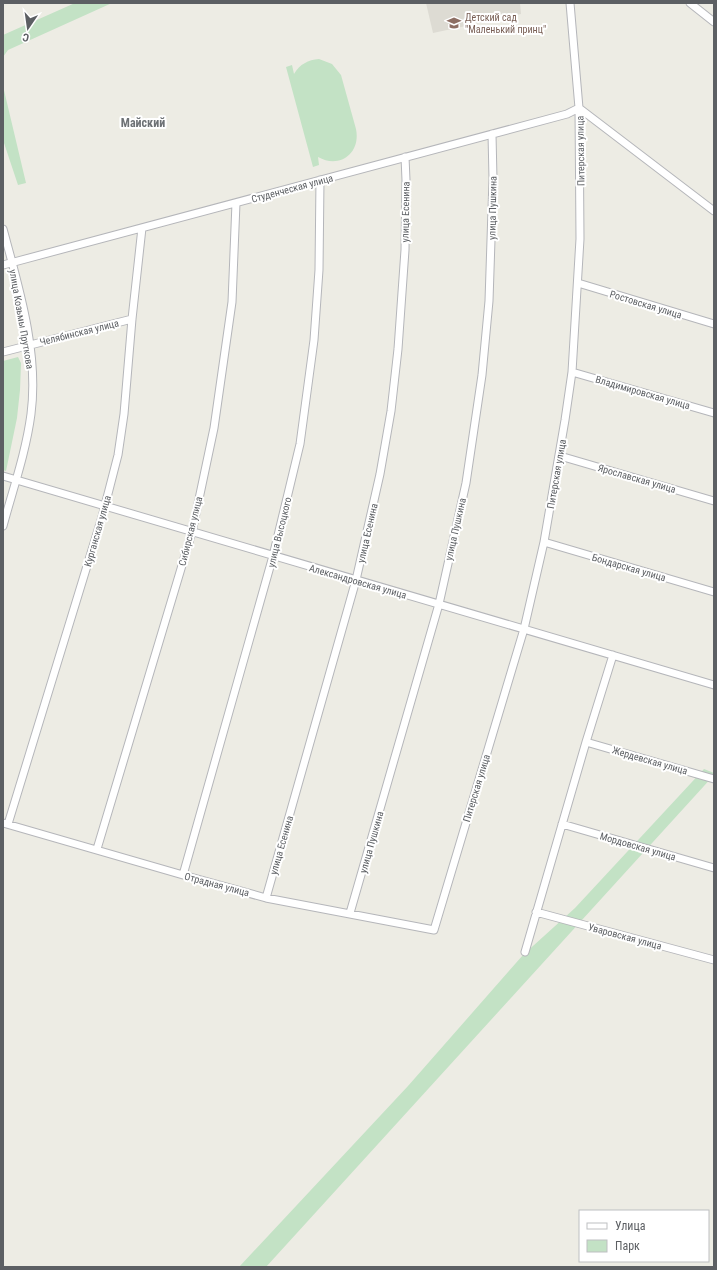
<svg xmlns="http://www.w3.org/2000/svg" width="717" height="1270" font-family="'Roboto Condensed',sans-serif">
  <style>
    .education { fill: #dddbd3 }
    .green { fill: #c3e2c5 }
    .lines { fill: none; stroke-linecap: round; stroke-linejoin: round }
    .street-casing { stroke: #b5b6ba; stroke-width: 9 }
    .street { stroke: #fff; stroke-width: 7 }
    .labels { text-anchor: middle; stroke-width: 4; stroke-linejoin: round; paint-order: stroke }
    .education-label { font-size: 10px; fill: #785e54; stroke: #fff; text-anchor: start }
    .street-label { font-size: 10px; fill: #5c5f63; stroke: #fff }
    .quarter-label { font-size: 12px; font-weight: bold; fill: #6d7175; stroke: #fff }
  </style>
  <rect width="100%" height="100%" fill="#edece4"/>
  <path class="education" d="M 426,3 L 520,3 L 521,14 L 433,33 Z"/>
  <path class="green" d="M 75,3 L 112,3 L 8,50 L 3,57 L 3,35 Z
    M 319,59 L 332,64 L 341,75 L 356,129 C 361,154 339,169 318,157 L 319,165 L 313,167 L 286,67 L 292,65 L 294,74 C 300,64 308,60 319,59 Z
    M 3,86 L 26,183 L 18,185 L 3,140 Z
    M 18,357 L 21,363 L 20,390 L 17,418 L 6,471 L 3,470 L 3,361 Z
    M 704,769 L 714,773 L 714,775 L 266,1267 L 239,1267 L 408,1086 L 523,955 L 575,908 Z"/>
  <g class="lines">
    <defs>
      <path id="street" d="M 690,3 L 714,22
        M 3,229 C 19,288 39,353 31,414 C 26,452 13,489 3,526
        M 3,265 L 567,114 L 579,108 L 714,211
        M 578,283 L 714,324
        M 3,352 L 132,319
        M 572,372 L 714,413
        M 560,456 L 714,501
        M 3,476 L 714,685
        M 544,542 L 714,592
        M 586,742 L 714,779
        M 3,823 L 183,875 L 266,898 L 434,930 L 524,629 L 544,542 L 565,420 L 572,372 L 580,239 L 579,108 L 570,3
        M 8,824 L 102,517 L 118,455 L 124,414 L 132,319 L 142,228
        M 562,824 L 714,868
        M 97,849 L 192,532 L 214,428 L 232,302 L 236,203
        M 183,875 L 273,556 L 300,444 L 314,340 L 319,270 L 320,180
        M 266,898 L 356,580 L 380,474 L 391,411 L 398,349 L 405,250 L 406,180 L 405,157
        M 536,912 L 714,960
        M 350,913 L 439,604 L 466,483 L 482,375 L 489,301 L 493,179 L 492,134
        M 525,952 L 586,742 L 613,655"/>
    </defs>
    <use href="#street" class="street-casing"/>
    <use href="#street" class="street"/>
  </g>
  <defs>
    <symbol id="school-bare" viewBox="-9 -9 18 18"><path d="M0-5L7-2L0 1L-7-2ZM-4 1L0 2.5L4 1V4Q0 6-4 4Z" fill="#8d6e63" stroke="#fff" stroke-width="2.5" paint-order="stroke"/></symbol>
  </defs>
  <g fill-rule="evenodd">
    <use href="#school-bare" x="444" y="13" width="20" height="20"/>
  </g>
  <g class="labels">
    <g class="education-label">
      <text x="465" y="21">Детский сад<tspan x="465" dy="12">"Маленький принц"</tspan></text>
    </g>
    <g class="street-label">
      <text transform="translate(580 151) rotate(-91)" y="4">Питерская улица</text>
      <text transform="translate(292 188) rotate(-15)" y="4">Студенческая улица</text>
      <text transform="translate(492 208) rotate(-89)" y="4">улица Пушкина</text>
      <text transform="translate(405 212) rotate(-89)" y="4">улица Есенина</text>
      <text transform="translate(646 304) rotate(17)" y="4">Ростовская улица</text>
      <text transform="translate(22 319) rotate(80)" y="4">улица Козьмы Пруткова</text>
      <text transform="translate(79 332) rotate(-14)" y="4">Челябинская улица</text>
      <text transform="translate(643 392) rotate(16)" y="4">Владимировская улица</text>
      <text transform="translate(556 474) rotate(-80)" y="4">Питерская улица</text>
      <text transform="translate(637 478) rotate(16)" y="4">Ярославская улица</text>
      <text transform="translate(455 529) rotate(-77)" y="4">улица Пушкина</text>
      <text transform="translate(97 531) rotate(-74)" y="4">Курганская улица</text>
      <text transform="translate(190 531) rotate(-76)" y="4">Сибирская улица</text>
      <text transform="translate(279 532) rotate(-76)" y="4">улица Высоцкого</text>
      <text transform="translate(367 533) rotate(-77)" y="4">улица Есенина</text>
      <text transform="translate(629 567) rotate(16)" y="4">Бондарская улица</text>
      <text transform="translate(358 581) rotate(16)" y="4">Александровская улица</text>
      <text transform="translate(650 760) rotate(16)" y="4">Жердевская улица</text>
      <text transform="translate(476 788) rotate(-73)" y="4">Питерская улица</text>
      <text transform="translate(371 842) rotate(-74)" y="4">улица Пушкина</text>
      <text transform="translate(281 845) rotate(-74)" y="4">улица Есенина</text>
      <text transform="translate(638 846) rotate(16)" y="4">Мордовская улица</text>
      <text transform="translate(217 884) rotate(15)" y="4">Отрадная улица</text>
      <text transform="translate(625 936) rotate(15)" y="4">Уваровская улица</text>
    </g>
    <g class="quarter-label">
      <text x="143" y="127">Майский</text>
    </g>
  </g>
  <rect width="717" height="1270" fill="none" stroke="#5c5f63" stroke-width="8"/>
  <rect x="579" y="1210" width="130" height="52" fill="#ffffff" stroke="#bebfc1"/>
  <rect x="587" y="1223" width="20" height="6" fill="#ffffff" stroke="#bebfc1"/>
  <text x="615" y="1230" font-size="12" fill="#5c5f63">Улица</text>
  <rect x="587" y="1240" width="20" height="12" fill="#c3e2c5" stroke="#bebfc1"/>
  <text x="615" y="1250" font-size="12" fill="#5c5f63">Парк</text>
  <g transform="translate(28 28) rotate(193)" stroke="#ffffff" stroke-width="3" paint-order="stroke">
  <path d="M0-3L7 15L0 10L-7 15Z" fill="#5c5f63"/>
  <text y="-6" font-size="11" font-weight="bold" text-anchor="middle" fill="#5c5f63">С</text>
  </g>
</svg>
